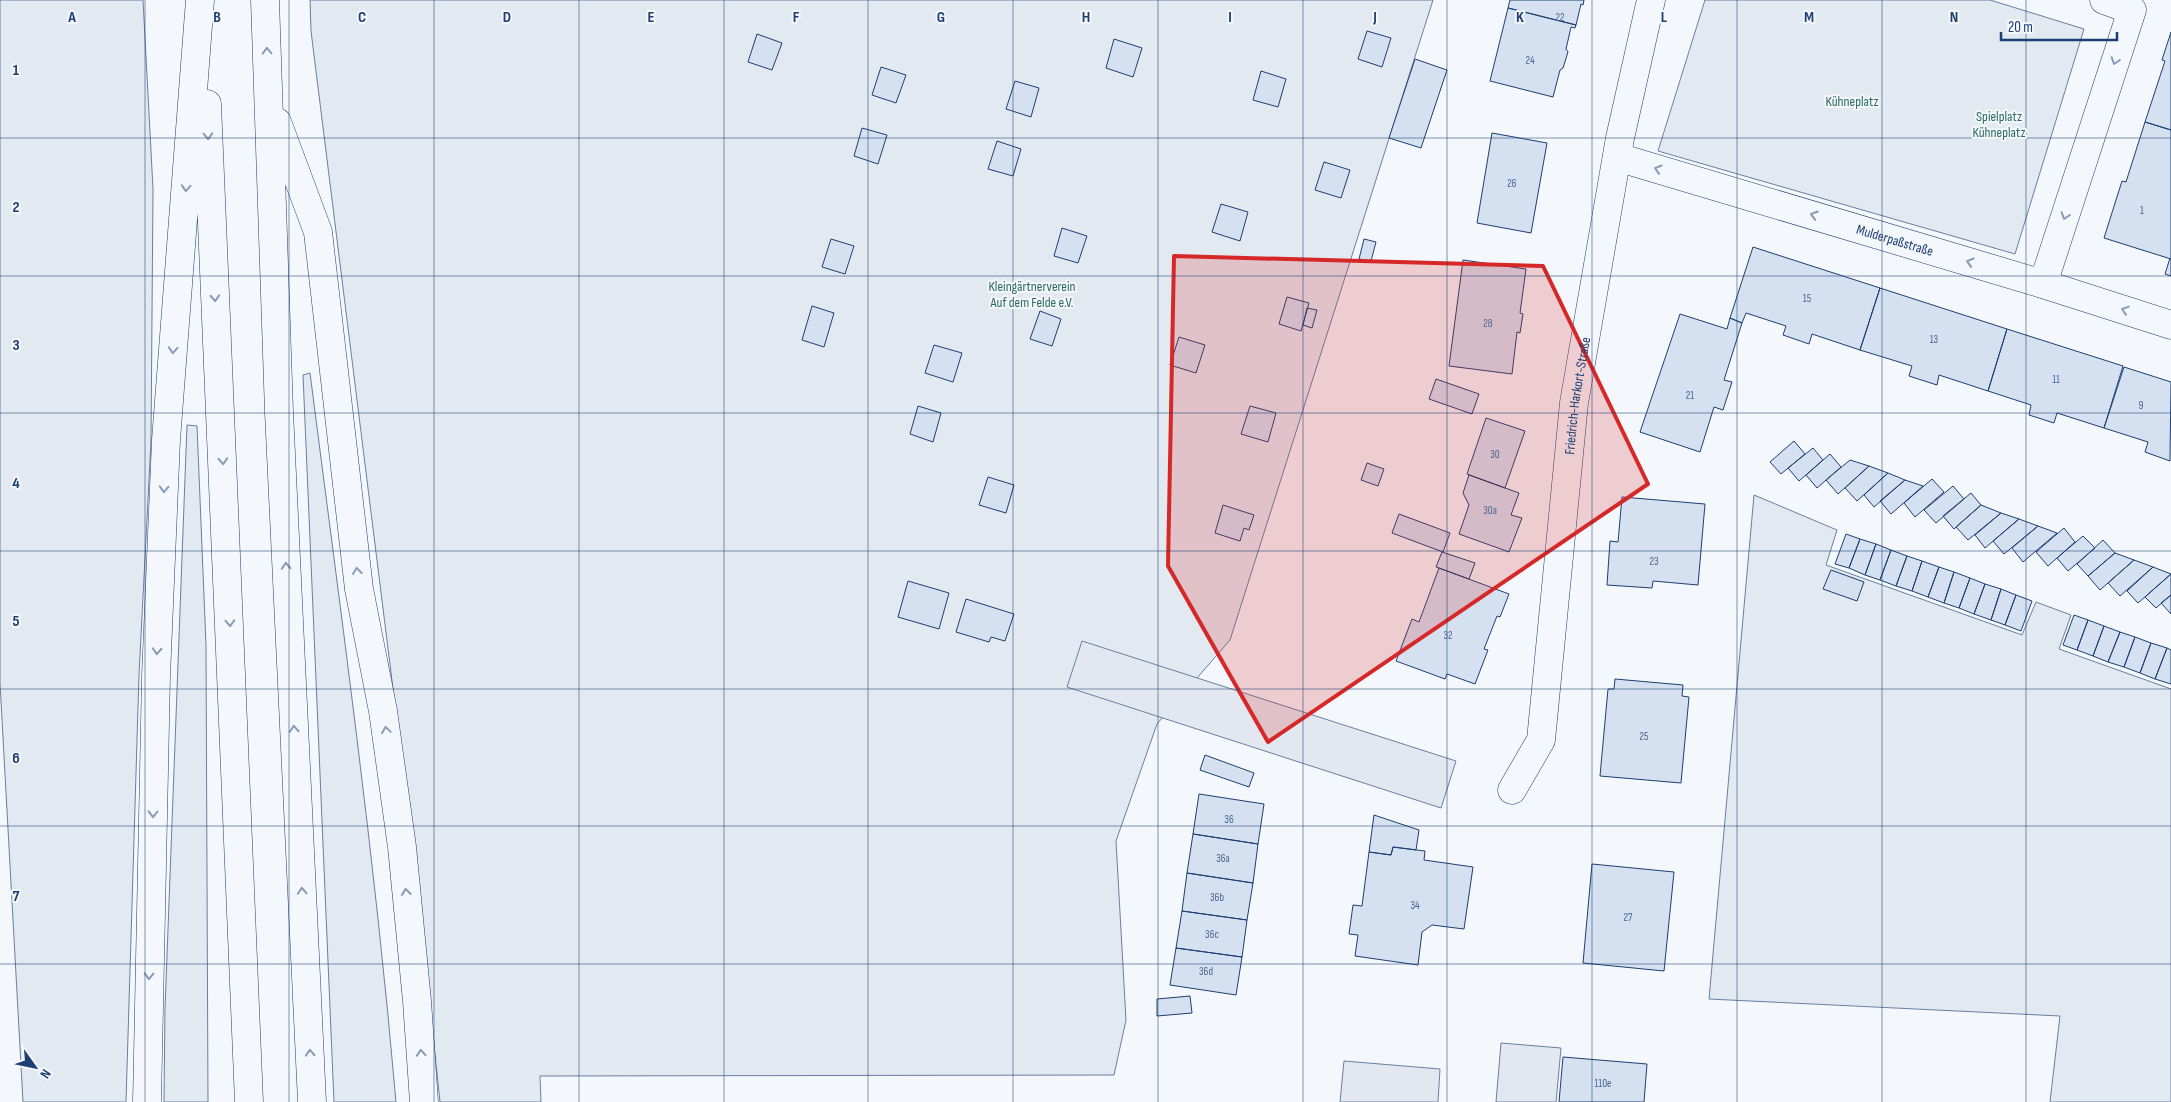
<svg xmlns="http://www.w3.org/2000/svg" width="2171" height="1102" font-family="'Sofia Sans Condensed',sans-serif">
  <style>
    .green { fill: #e3e9f0; stroke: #687fa3 }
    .parking { fill: #e3e8f0; stroke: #687fa3 }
    .building { fill: #d5e0f0; stroke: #1d3f73 }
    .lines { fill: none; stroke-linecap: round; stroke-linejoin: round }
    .minor-casing { stroke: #1d3f73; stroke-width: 29 }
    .motorway-casing { stroke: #1d3f73; stroke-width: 29 }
    .minor { stroke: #f4f7fb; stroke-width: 28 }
    .motorway { stroke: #f4f7fb; stroke-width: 28 }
    .oneway { stroke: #889bb7 }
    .marked { fill: #d62828; fill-opacity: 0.2; stroke: #d62828; stroke-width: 4; stroke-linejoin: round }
    .grid { fill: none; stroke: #1d3f73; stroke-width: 1; stroke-opacity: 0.55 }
    .labels { text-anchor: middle; stroke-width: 4; stroke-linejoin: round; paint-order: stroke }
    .number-label { font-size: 11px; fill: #4b6792 }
    .park-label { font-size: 14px; fill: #2c6c60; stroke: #f4f7fb }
    .street-label { font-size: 14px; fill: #1d3f73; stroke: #f4f7fb }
    .grid-label { font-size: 16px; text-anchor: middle; font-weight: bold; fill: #1d3f73; stroke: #f4f7fb; stroke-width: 4; stroke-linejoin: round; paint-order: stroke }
  </style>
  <rect width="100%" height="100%" fill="#f4f7fb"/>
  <path class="green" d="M 0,0 L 143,0 L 153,189 L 151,441 L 139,675 L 126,1102 L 23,1102 L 0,683 Z
    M 310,0 L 1433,0 L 1230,640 L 1157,724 L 1116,841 L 1126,1020 L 1114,1075 L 540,1076 L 541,1102 L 440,1102 L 416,873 L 311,31 Z
    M 1705,0 L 1990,0 L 2084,29 L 2015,254 L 1658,151 Z
    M 310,373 C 341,615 375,858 396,1102 L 334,1102 L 303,375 Z
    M 187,425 L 197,426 L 206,645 L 208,1102 L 164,1102 L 165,1009 Z
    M 1754,495 L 1837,530 L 1826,565 L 2022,635 L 2036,602 L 2071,615 L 2059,649 L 2171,689 L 2171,1102 L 2050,1102 L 2060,1016 L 1709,999 Z"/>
  <path class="parking" d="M 1082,641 L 1456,761 L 1441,808 L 1067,687 Z
    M 1501,1043 L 1561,1048 L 1556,1102 L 1496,1102 Z
    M 1344,1061 L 1440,1069 L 1438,1102 L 1340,1102 Z"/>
  <path class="building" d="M 1510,0 L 1584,0 L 1583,5 L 1581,4 L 1576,25 L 1508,8 Z
    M 1508,8 L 1576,25 L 1575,28 L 1571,27 L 1566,49 L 1568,52 L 1563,68 L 1560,70 L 1553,97 L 1490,81 Z
    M 1367,31 L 1391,38 L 1382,67 L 1358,59 Z
    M 2171,32 L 2171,130 L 2145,122 L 2165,61 L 2162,60 Z
    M 757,34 L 782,43 L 772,70 L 748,62 Z
    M 1114,39 L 1142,48 L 1133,77 L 1106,68 Z
    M 1415,59 L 1447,70 L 1421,148 L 1389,138 Z
    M 881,67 L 906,75 L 896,103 L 872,95 Z
    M 1261,71 L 1286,79 L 1278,107 L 1253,100 Z
    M 1015,81 L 1039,88 L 1031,117 L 1006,109 Z
    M 2145,122 L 2171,130 L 2171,259 L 2104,238 L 2122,181 L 2126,182 Z
    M 862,128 L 887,135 L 878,164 L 854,156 Z
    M 1492,133 L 1547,143 L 1531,233 L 1477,223 Z
    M 997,141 L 1021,149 L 1013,176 L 988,169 Z
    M 1324,162 L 1350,170 L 1341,198 L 1315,190 Z
    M 1221,204 L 1248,212 L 1240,241 L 1212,232 Z
    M 1062,228 L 1087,236 L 1078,263 L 1054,256 Z
    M 831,239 L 854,246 L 845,274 L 822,267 Z
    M 1364,239 L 1376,242 L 1371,261 L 1359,259 Z
    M 1753,247 L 1880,288 L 1860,350 L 1812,334 L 1809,344 L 1783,335 L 1786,326 L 1746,313 L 1742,323 L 1730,318 Z
    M 2170,258 L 2171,259 L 2171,276 L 2165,274 Z
    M 1463,260 L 1526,269 L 1520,313 L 1523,314 L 1520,333 L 1517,332 L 1512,374 L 1449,366 Z
    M 1880,288 L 2007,329 L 1988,391 L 1939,375 L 1937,385 L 1909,376 L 1912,366 L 1860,350 Z
    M 1287,297 L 1309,303 L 1301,331 L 1279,324 Z
    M 812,306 L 834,313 L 824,347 L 802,340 Z
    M 1307,308 L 1317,310 L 1312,328 L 1303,325 Z
    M 1040,311 L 1061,319 L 1052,346 L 1030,339 Z
    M 1680,314 L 1727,329 L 1730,318 L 1742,323 L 1724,380 L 1732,382 L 1723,410 L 1714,407 L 1700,452 L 1640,432 Z
    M 2007,329 L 2123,366 L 2104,428 L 2057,413 L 2054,423 L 2029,415 L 2031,405 L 1988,391 Z
    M 1179,337 L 1205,345 L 1196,373 L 1170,365 Z
    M 934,345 L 962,353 L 953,382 L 925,373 Z
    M 2124,367 L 2171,382 L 2170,461 L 2145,452 L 2148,442 L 2104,428 Z
    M 1436,379 L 1479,394 L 1472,414 L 1429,399 Z
    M 918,406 L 941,413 L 933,442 L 910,434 Z
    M 1250,406 L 1276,413 L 1268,442 L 1241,434 Z
    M 1486,418 L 1525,431 L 1505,488 L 1467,474 Z
    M 1794,441 L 1805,454 L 1781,474 L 1770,462 Z
    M 1813,448 L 1823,460 L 1799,481 L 1788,468 Z
    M 1830,454 L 1841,467 L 1817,488 L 1806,475 Z
    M 1850,460 L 1869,466 L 1838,494 L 1826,480 Z
    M 1367,463 L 1384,469 L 1378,486 L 1361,480 Z
    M 1869,466 L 1888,473 L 1857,501 L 1845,488 Z
    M 1888,473 L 1905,480 L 1874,507 L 1864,495 Z
    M 1469,475 L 1519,493 L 1511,515 L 1522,518 L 1509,552 L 1459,534 L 1469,505 L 1463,493 Z
    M 988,477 L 1014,485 L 1006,513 L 979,505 Z
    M 1932,479 L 1944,492 L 1915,517 L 1904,503 Z
    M 1905,480 L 1923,486 L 1891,514 L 1880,501 Z
    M 1953,486 L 1964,499 L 1936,523 L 1924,510 Z
    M 1971,493 L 1981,505 L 1954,529 L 1943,516 Z
    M 1622,497 L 1705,504 L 1698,585 L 1653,581 L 1652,588 L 1607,585 L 1610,541 L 1618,542 Z
    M 1223,505 L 1254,515 L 1249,530 L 1244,528 L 1240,541 L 1215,533 Z
    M 1981,505 L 2001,513 L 1968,540 L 1956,527 Z
    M 2001,513 L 2019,519 L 1985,548 L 1975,535 Z
    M 1399,514 L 1450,533 L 1443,552 L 1392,533 Z
    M 2019,519 L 2038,526 L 2004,554 L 1993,541 Z
    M 2038,526 L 2057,533 L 2023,562 L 2012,548 Z
    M 2064,528 L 2075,542 L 2048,566 L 2036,552 Z
    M 1846,534 L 1860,539 L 1849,568 L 1835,564 Z
    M 2083,536 L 2095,548 L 2068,571 L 2057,558 Z
    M 1860,539 L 1876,544 L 1865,575 L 1849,568 Z
    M 2103,540 L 2115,553 L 2088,576 L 2077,564 Z
    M 1876,544 L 1891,550 L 1880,580 L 1865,575 Z
    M 1891,550 L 1907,556 L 1896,586 L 1880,580 Z
    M 1442,552 L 1475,563 L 1469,579 L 1436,567 Z
    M 2115,553 L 2134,560 L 2100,590 L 2088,576 Z
    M 1907,556 L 1922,561 L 1912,591 L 1896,586 Z
    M 2134,560 L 2153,567 L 2120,596 L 2108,583 Z
    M 1922,561 L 1939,567 L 1928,597 L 1912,591 Z
    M 1939,567 L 1954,572 L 1944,603 L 1928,597 Z
    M 2153,567 L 2171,574 L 2138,603 L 2127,591 Z
    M 1439,568 L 1509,594 L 1500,617 L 1497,616 L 1484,649 L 1488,650 L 1475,684 L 1447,674 L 1445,679 L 1396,661 L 1412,619 L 1419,622 Z
    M 1831,570 L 1864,582 L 1857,601 L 1823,589 Z
    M 1954,572 L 1970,578 L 1959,608 L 1944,603 Z
    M 2171,574 L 2171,595 L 2156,608 L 2145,597 Z
    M 1970,578 L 1985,584 L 1974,614 L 1959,608 Z
    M 908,581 L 949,593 L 939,629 L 898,617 Z
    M 1985,584 L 2001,589 L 1991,620 L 1974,614 Z
    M 2001,589 L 2016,595 L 2005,625 L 1991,620 Z
    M 2016,595 L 2032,601 L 2021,631 L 2005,625 Z
    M 2171,595 L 2171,614 L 2161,603 Z
    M 966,599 L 1014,614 L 1005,641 L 991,637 L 989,642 L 956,632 Z
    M 2074,615 L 2088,620 L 2077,650 L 2063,645 Z
    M 2088,620 L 2104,626 L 2093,656 L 2077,650 Z
    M 2104,626 L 2120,632 L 2108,662 L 2093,656 Z
    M 2120,632 L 2135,637 L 2124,667 L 2108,662 Z
    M 2135,637 L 2151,643 L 2140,673 L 2124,667 Z
    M 2151,643 L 2167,648 L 2155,679 L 2140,673 Z
    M 2167,648 L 2171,650 L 2171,684 L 2155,679 Z
    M 1615,679 L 1683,685 L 1682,696 L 1689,697 L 1681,783 L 1600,776 L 1608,689 L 1614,689 Z
    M 1205,755 L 1254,773 L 1249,787 L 1200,770 Z
    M 1199,794 L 1264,804 L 1258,844 L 1193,834 Z
    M 1374,815 L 1419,830 L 1416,850 L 1393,847 L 1391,855 L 1369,852 Z
    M 1193,834 L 1258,844 L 1253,883 L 1187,873 Z
    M 1393,847 L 1425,851 L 1424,860 L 1473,867 L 1464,929 L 1432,925 L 1422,932 L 1418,965 L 1355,956 L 1358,935 L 1349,934 L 1353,905 L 1362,906 L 1369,852 L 1391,855 Z
    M 1592,864 L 1674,872 L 1664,971 L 1583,963 Z
    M 1187,873 L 1253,883 L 1247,920 L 1182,911 Z
    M 1182,911 L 1247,920 L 1242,957 L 1176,948 Z
    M 1176,948 L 1242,957 L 1236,995 L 1170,985 Z
    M 1190,996 L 1192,1013 L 1157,1016 L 1157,999 Z
    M 1563,1057 L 1647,1064 L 1644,1102 L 1559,1102 Z"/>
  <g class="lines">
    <defs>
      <g id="minor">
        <path id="s1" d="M 1617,157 L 2043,284 L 2171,325"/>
        <path d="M 2043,284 L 2132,10 L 2104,0"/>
        <path id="s2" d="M 1512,790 L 1541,740 L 1574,403 L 1620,138 L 1651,0"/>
      </g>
      <path id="motorway" d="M 265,0 L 279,412 L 312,1102
        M 207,104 L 249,1102
        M 277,122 L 318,232 L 359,589 L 383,711 L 402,847 L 417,1001 L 424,1102
        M 147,1102 L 156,676 L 166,440 L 200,0"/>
    </defs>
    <use href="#minor" class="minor-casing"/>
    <use href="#motorway" class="motorway-casing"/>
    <use href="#minor" class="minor"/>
    <use href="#motorway" class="motorway"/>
  </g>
  <defs><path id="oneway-chevron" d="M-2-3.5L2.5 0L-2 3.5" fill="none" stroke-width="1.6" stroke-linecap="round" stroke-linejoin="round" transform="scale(1.25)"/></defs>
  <g class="oneway">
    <use href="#oneway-chevron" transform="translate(267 51) rotate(-92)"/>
    <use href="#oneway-chevron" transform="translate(2115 61) rotate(108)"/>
    <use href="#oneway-chevron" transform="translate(208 136) rotate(88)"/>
    <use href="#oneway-chevron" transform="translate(1658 169) rotate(-163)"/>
    <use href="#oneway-chevron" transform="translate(186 188) rotate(94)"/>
    <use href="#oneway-chevron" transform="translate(1814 215) rotate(-163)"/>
    <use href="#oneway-chevron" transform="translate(2065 216) rotate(108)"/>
    <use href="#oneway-chevron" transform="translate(1970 262) rotate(-163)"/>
    <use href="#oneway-chevron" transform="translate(215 298) rotate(87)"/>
    <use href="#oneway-chevron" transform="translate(2125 310) rotate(-162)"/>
    <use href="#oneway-chevron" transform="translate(173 350) rotate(94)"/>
    <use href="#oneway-chevron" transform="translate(223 461) rotate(87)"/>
    <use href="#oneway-chevron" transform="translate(164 489) rotate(93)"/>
    <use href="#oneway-chevron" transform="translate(286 566) rotate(-93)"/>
    <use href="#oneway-chevron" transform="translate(357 571) rotate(-97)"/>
    <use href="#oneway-chevron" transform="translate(230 623) rotate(87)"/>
    <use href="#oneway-chevron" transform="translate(157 651) rotate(93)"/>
    <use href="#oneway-chevron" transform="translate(294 729) rotate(-93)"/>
    <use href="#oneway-chevron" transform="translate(386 730) rotate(-98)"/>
    <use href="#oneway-chevron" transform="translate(153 814) rotate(91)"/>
    <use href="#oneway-chevron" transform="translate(302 891) rotate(-93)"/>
    <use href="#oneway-chevron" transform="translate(406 892) rotate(-96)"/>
    <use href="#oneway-chevron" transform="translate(149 976) rotate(91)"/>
    <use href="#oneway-chevron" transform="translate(310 1053) rotate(-93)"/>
    <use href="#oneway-chevron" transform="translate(421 1053) rotate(-94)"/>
  </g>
  <path class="marked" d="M 1174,256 L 1543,266 L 1648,484 L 1268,742 L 1168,566 Z"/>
  <path class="grid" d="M 145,0 L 145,1102M 289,0 L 289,1102M 434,0 L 434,1102M 579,0 L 579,1102M 724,0 L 724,1102M 868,0 L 868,1102M 1013,0 L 1013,1102M 1158,0 L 1158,1102M 1303,0 L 1303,1102M 1447,0 L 1447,1102M 1592,0 L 1592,1102M 1737,0 L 1737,1102M 1882,0 L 1882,1102M 2026,0 L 2026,1102M 0,138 L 2171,138M 0,276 L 2171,276M 0,413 L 2171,413M 0,551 L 2171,551M 0,689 L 2171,689M 0,826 L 2171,826M 0,964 L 2171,964"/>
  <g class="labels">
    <g class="number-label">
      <text x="1560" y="21">22</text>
      <text x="1530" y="64">24</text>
      <text x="1512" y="187">26</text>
      <text x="2142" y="214">1</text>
      <text x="1807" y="302">15</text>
      <text x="1488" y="327">28</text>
      <text x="1934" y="343">13</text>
      <text x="2056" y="383">11</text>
      <text x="1690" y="399">21</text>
      <text x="2141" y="409">9</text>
      <text x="1495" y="458">30</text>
      <text x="1490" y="514">30a</text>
      <text x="1654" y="565">23</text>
      <text x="1448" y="639">32</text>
      <text x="1644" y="740">25</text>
      <text x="1229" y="823">36</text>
      <text x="1223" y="862">36a</text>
      <text x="1217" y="901">36b</text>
      <text x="1415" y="909">34</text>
      <text x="1628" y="921">27</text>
      <text x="1212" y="938">36c</text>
      <text x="1206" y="975">36d</text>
      <text x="1603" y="1087">110e</text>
    </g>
    <g class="park-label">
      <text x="1852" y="106">Kühneplatz</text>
      <text x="1999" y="121">Spielplatz<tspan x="1999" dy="16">Kühneplatz</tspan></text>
      <text x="1032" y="291">Kleingärtnerverein<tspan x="1032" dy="16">Auf dem Felde e.V.</tspan></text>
    </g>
    <g class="street-label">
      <text dy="5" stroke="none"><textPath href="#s1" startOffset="290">Mulderpaßstraße</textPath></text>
      <text dy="5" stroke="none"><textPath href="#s2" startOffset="404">Friedrich-Harkort-Straße</textPath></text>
    </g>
  </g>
  <g class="grid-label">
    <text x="72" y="22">A</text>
    <text x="217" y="22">B</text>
    <text x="362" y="22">C</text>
    <text x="507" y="22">D</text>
    <text x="651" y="22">E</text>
    <text x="796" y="22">F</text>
    <text x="941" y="22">G</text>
    <text x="1086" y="22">H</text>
    <text x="1230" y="22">I</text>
    <text x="1375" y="22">J</text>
    <text x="1520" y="22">K</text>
    <text x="1664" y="22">L</text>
    <text x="1809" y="22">M</text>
    <text x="1954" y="22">N</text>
    <text x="16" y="75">1</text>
    <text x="16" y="212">2</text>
    <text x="16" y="350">3</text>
    <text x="16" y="488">4</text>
    <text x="16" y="626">5</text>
    <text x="16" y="763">6</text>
    <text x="16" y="901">7</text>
  </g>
  <g transform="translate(35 1067) rotate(123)" stroke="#f4f7fb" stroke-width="4" paint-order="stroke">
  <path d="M0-4L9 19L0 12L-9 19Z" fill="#1d3f73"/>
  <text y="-8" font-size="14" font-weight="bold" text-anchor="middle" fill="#1d3f73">N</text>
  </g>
  <path d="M2001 32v8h116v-8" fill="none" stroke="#1d3f73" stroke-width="2.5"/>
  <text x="2008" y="32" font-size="15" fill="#1d3f73" stroke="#f4f7fb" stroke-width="4" paint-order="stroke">20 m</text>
</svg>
